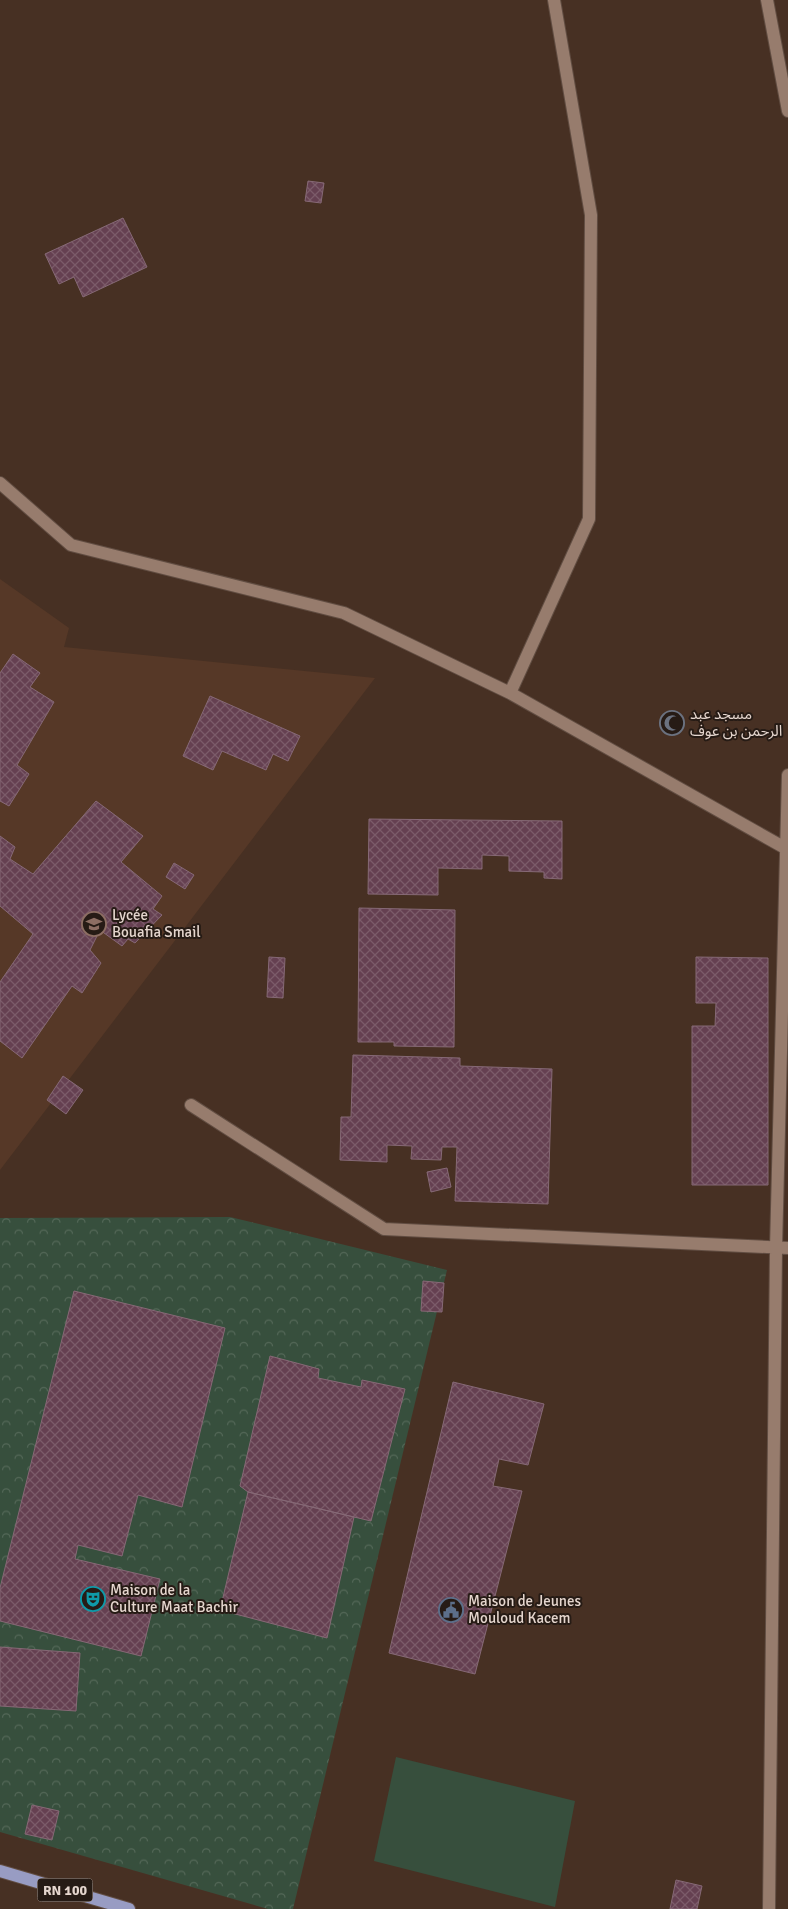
<svg xmlns="http://www.w3.org/2000/svg" width="788" height="1909" font-family="Signika,'Noto Sans Arabic',sans-serif">
  <style>
    .built { fill: #563827 }
    .green { fill: #374f3d }
    .park { fill: url(#park-crowns) }
    .building { fill: url(#building-cross-hatch); stroke: #866976 }
    .lines { fill: none; stroke-linecap: round; stroke-linejoin: round }
    .street-casing { stroke: #614d42; stroke-width: 14 }
    .primary-casing { stroke: #614d42; stroke-width: 14 }
    .street { stroke: #977c6d; stroke-width: 12 }
    .primary { stroke: #989cc3; stroke-width: 12 }
    .labels { text-anchor: middle; stroke-width: 4; stroke-linejoin: round; paint-order: stroke }
    .shield { fill: #261b15; stroke: #ac9e96; stroke-width: 1 }
    .shield-label { font-size: 14px; font-weight: bold; fill: #e5d6ce }
    .poi-label { font-size: 15px; fill: #e5d6ce; stroke: #261b15; text-anchor: start }
  </style>
  <defs>
    <pattern id="park-crowns" width="20" height="18" patternUnits="userSpaceOnUse" patternTransform="scale(1.25)"><rect width="20" height="18" fill="#374f3d"/><path d="M2 6a3 3 0 1 1 6 0M12 15a3 3 0 1 1 6 0" fill="none" stroke="#546858"/></pattern>
    <pattern id="building-cross-hatch" width="8" height="8" patternUnits="userSpaceOnUse" patternTransform="scale(1.25)"><rect width="8" height="8" fill="#654051"/><path d="M0 0l8 8M0 8l8-8" fill="none" stroke="#7b5b69"/></pattern>
  </defs>
  <rect width="100%" height="100%" fill="#473023"/>
  <path class="built" d="M 0,579 L 69,628 L 64,647 L 375,678 L 0,1170 Z"/>
  <path class="green" d="M 396,1757 L 575,1801 L 555,1907 L 374,1861 Z"/>
  <path class="park" d="M 230,1217 L 447,1270 L 293,1909 L 268,1909 L 0,1832 L 0,1218 Z"/>
  <path class="building" d="M 308,181 L 324,183 L 321,203 L 305,201 Z
    M 123,218 L 147,267 L 83,297 L 74,277 L 59,284 L 45,254 Z
    M 13,654 L 40,673 L 30,687 L 54,702 L 17,765 L 29,774 L 9,806 L 0,801 L 0,673 Z
    M 210,696 L 300,736 L 288,761 L 273,754 L 266,770 L 222,751 L 213,770 L 183,756 Z
    M 96,801 L 143,836 L 121,862 L 162,896 L 153,909 L 162,915 L 135,943 L 128,939 L 122,946 L 100,930 L 90,950 L 101,963 L 82,993 L 72,986 L 22,1058 L 0,1041 L 0,982 L 33,934 L 0,906 L 0,836 L 15,847 L 10,859 L 33,874 Z
    M 369,819 L 562,821 L 562,879 L 544,878 L 544,872 L 509,871 L 509,856 L 482,855 L 482,869 L 438,868 L 438,895 L 368,894 Z
    M 174,863 L 194,875 L 185,889 L 166,877 Z
    M 359,908 L 455,910 L 454,1047 L 394,1046 L 394,1042 L 358,1042 Z
    M 269,957 L 285,958 L 283,998 L 267,997 Z
    M 696,957 L 768,958 L 768,1185 L 692,1185 L 692,1026 L 715,1026 L 716,1003 L 696,1003 Z
    M 353,1055 L 460,1058 L 460,1066 L 552,1069 L 548,1204 L 455,1201 L 457,1147 L 442,1147 L 441,1160 L 411,1159 L 412,1146 L 387,1145 L 387,1162 L 340,1160 L 341,1117 L 351,1117 Z
    M 63,1076 L 83,1090 L 66,1114 L 47,1100 Z
    M 447,1168 L 451,1187 L 431,1192 L 427,1172 Z
    M 423,1281 L 444,1283 L 442,1312 L 421,1311 Z
    M 74,1291 L 225,1328 L 182,1507 L 138,1495 L 122,1556 L 78,1545 L 75,1559 L 160,1579 L 141,1656 L 0,1621 L 0,1588 Z
    M 270,1356 L 319,1369 L 318,1378 L 361,1387 L 362,1380 L 405,1389 L 371,1521 L 248,1492 L 240,1486 Z
    M 453,1382 L 544,1404 L 528,1465 L 499,1459 L 493,1486 L 522,1491 L 475,1674 L 389,1653 Z
    M 248,1492 L 354,1517 L 327,1638 L 220,1610 Z
    M 0,1647 L 80,1653 L 76,1711 L 0,1706 Z
    M 32,1805 L 59,1811 L 52,1840 L 25,1834 Z
    M 676,1880 L 702,1886 L 697,1909 L 670,1909 Z"/>
  <g class="lines">
    <defs>
      <path id="street" d="M 767,0 L 788,111
        M 0,483 L 71,545 L 344,613 L 510,693 L 785,848 L 788,847
        M 510,693 L 589,519 L 591,215 L 554,0
        M 191,1105 L 384,1229 L 788,1248
        M 769,1909 L 776,1248 L 788,775"/>
      <path id="primary" d="M 0,1871 L 129,1909"/>
    </defs>
    <use href="#street" class="street-casing"/>
    <use href="#primary" class="primary-casing"/>
    <use href="#street" class="street"/>
    <use href="#primary" class="primary"/>
  </g>
  <defs>
    <symbol id="mosque-ring" viewBox="-11 -11 22 22"><circle r="9.5" fill="#261b15" stroke="#6b7280" stroke-width="1.5"/><path d="M3.5-4.9A6 6 0 1 0 3.5 4.9A5 5 0 1 1 3.5-4.9Z" fill="#6b7280"/></symbol>
    <symbol id="school-ring" viewBox="-11 -11 22 22"><circle r="9.5" fill="#261b15" stroke="#8d6e63" stroke-width="1.5"/><path d="M0-5L7-2L0 1L-7-2ZM-4 1L0 2.5L4 1V4Q0 6-4 4Z" fill="#8d6e63"/></symbol>
    <symbol id="theatre-ring" viewBox="-11 -11 22 22"><circle r="9.5" fill="#261b15" stroke="#0f9aa8" stroke-width="1.5"/><path d="M-5-5.5Q0-4 5-5.5V0Q5 5 0 6Q-5 5-5 0ZM-3.3-2.5H-1v1.5H-3.3ZM1-2.5H3.3v1.5H1ZM-2.8 1Q0 5.5 2.8 1Z" fill="#0f9aa8"/></symbol>
    <symbol id="civic-ring" viewBox="-11 -11 22 22"><circle r="9.5" fill="#261b15" stroke="#5c6f8a" stroke-width="1.5"/><path d="M-.6-6.5H3V-4.5H.6V-3L4-1V1h2V6H-6V1h2V-1L-.6-3ZM-1.2 2.5V6h2.4V2.5Z" fill="#5c6f8a"/></symbol>
  </defs>
  <g fill-rule="evenodd">
    <use href="#mosque-ring" x="658" y="709" width="28" height="28"/>
    <use href="#school-ring" x="80" y="910" width="28" height="28"/>
    <use href="#theatre-ring" x="79" y="1585" width="28" height="28"/>
    <use href="#civic-ring" x="437" y="1596" width="28" height="28"/>
  </g>
  <g class="labels">
    <rect class="shield" x="37.5" y="1878.5" width="55" height="23" rx="4"/>
    <g class="shield-label">
      <text x="65" y="1895">RN 100</text>
    </g>
    <g class="poi-label">
      <text x="690" y="719">مسجد عبد<tspan x="690" dy="17">الرحمن بن عوف</tspan></text>
      <text x="112" y="920">Lycée<tspan x="112" dy="17">Bouafia Smail</tspan></text>
      <text x="110" y="1595">Maison de la<tspan x="110" dy="17">Culture Maat Bachir</tspan></text>
      <text x="468" y="1606">Maison de Jeunes<tspan x="468" dy="17">Mouloud Kacem</tspan></text>
    </g>
  </g>
</svg>
